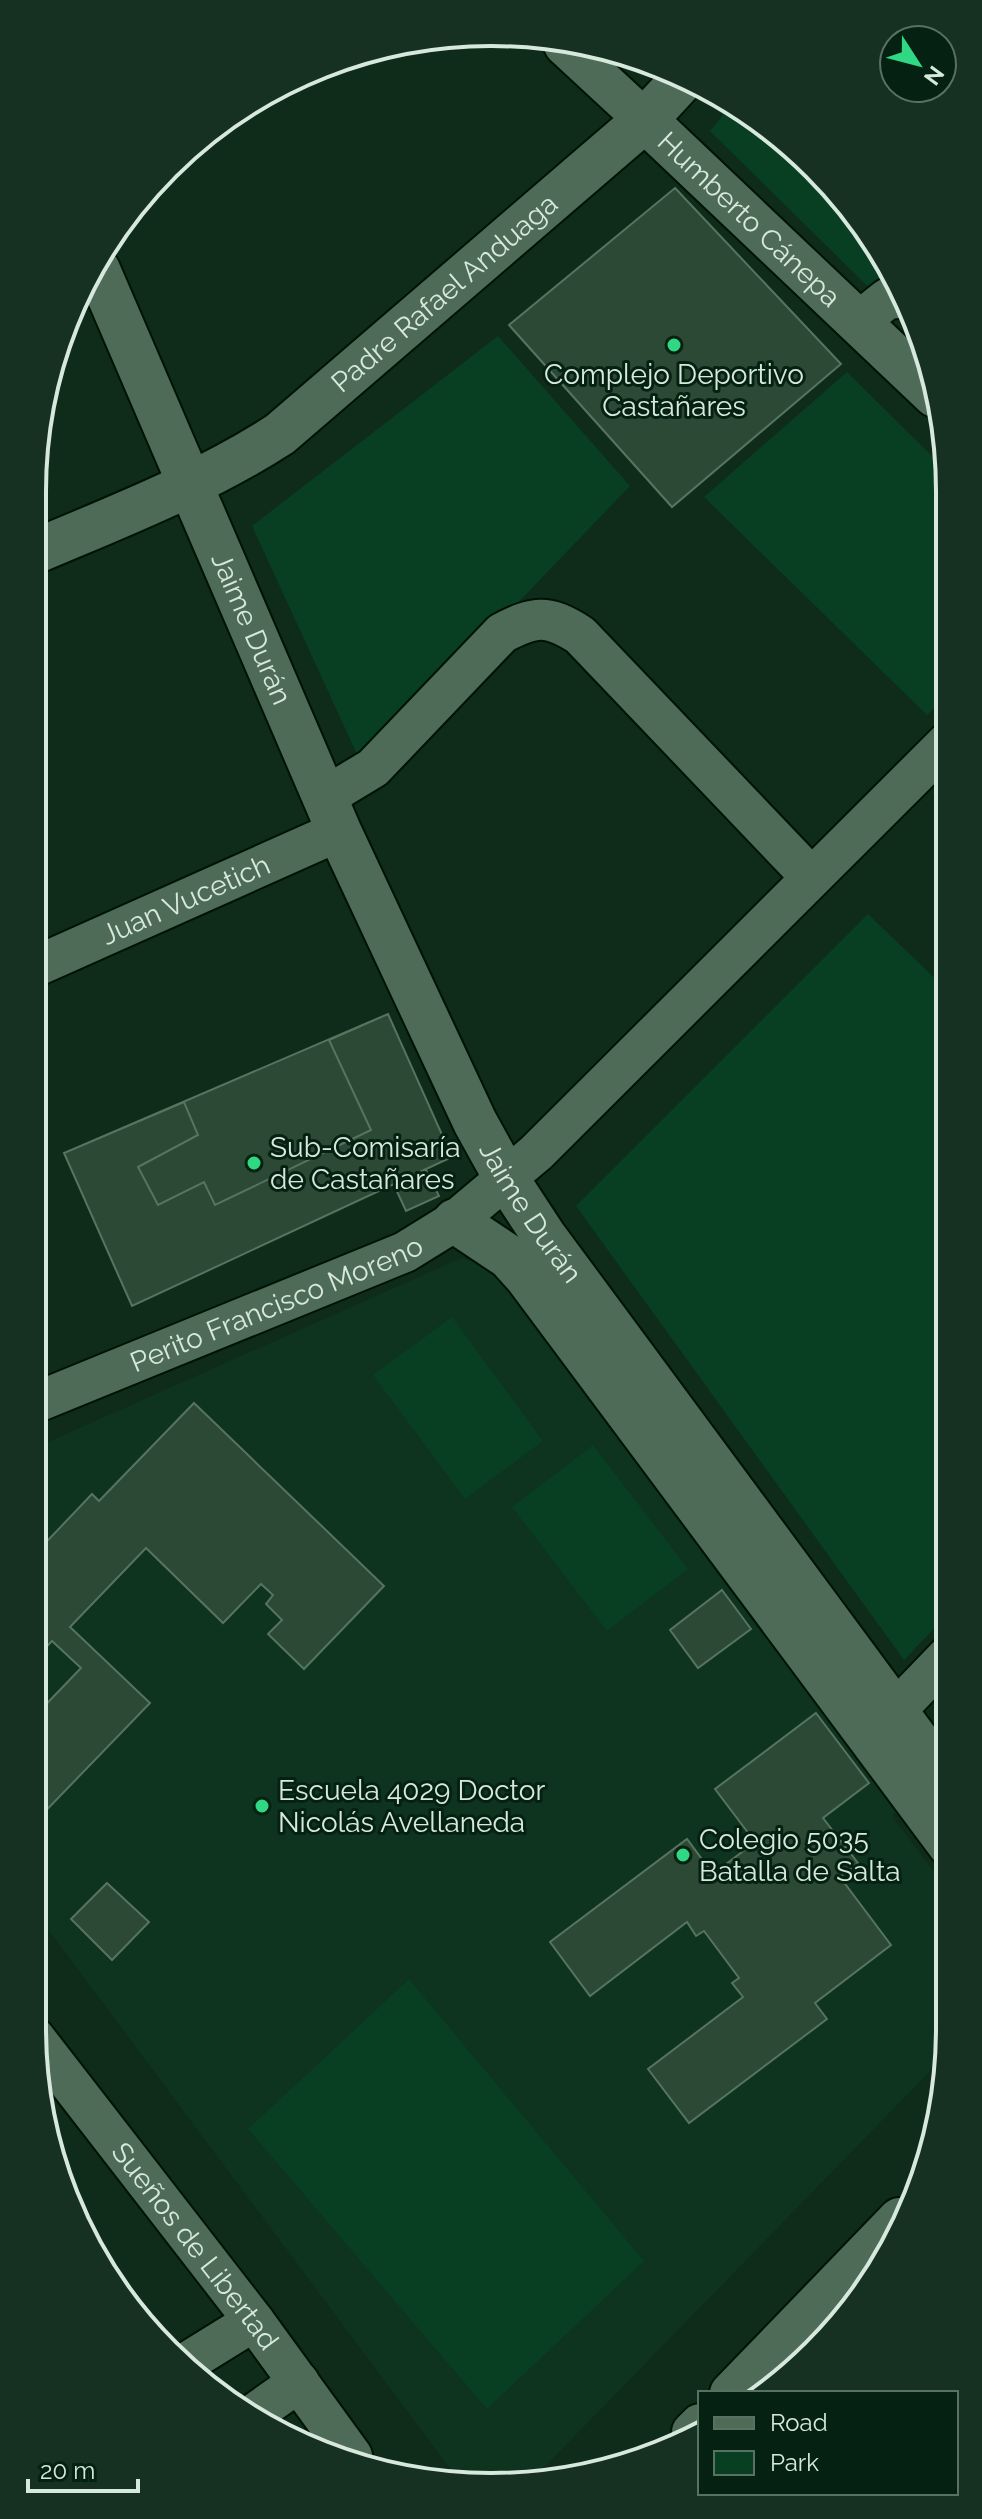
<svg xmlns="http://www.w3.org/2000/svg" width="982" height="2519" font-family="Raleway,sans-serif">
  <style>
    .built { fill: #0e331e }
    .green { fill: #083f23 }
    .building { fill: #2c4936; stroke: #567460; stroke-width: 2 }
    .lines { fill: none; stroke-linecap: round; stroke-linejoin: round }
    .minor-casing { stroke: #001305; stroke-width: 44 }
    .tertiary-casing { stroke: #001305; stroke-width: 48 }
    .minor { stroke: #4d6b57; stroke-width: 40 }
    .tertiary { stroke: #4d6b57; stroke-width: 44 }
    .poi-dot { fill: #30d883; stroke: #052111; stroke-width: 3 }
    .labels { text-anchor: middle; stroke-width: 6; stroke-linejoin: round; paint-order: stroke }
    .street-label { font-size: 28px; fill: #d7e8dc; stroke: #052111 }
    .poi-label { font-size: 28px; fill: #d7e8dc; stroke: #052111; text-anchor: start }
    .rim { fill: none; stroke: #d7e8dc; stroke-width: 4 }
  </style>
  <rect width="100%" height="100%" fill="#0f2b1a"/>
  <path class="built" d="M 461,1258 L 495,1266 L 903,1804 L 892,1816 L 950,1893 L 950,2028 L 946,2055 L 532,2480 L 460,2482 L 32,1908 L 32,1449 Z"/>
  <path class="green" d="M 733,103 L 746,109 L 836,188 L 903,288 L 917,335 L 710,131 Z
    M 498,336 L 630,486 L 362,765 L 252,526 Z
    M 847,372 L 946,470 L 947,697 L 927,715 L 704,497 Z
    M 868,914 L 947,990 L 949,1613 L 904,1660 L 576,1206 Z
    M 452,1317 L 543,1441 L 465,1499 L 373,1375 Z
    M 593,1445 L 688,1569 L 607,1631 L 512,1507 Z
    M 409,1979 L 644,2261 L 487,2409 L 248,2129 Z"/>
  <path class="building" d="M 675,188 L 841,364 L 672,507 L 509,325 Z
    M 388,1014 L 452,1157 L 132,1306 L 64,1153 Z
    M 388,1014 L 452,1157 L 132,1306 L 64,1153 L 184,1102 L 198,1135 L 138,1167 L 158,1205 L 204,1182 L 215,1205 L 371,1130 L 329,1040 Z
    M 426,1170 L 439,1196 L 406,1211 L 394,1185 Z
    M 194,1403 L 384,1586 L 304,1669 L 268,1634 L 282,1620 L 266,1604 L 273,1595 L 261,1584 L 223,1623 L 146,1548 L 70,1627 L 150,1703 L 32,1825 L 32,1719 L 81,1668 L 52,1641 L 32,1662 L 32,1557 L 92,1494 L 99,1501 Z
    M 722,1590 L 751,1629 L 698,1668 L 670,1630 Z
    M 816,1713 L 869,1783 L 823,1818 L 858,1863 L 840,1877 L 891,1945 L 815,2003 L 827,2019 L 689,2123 L 648,2069 L 743,1997 L 732,1983 L 739,1978 L 704,1931 L 696,1936 L 687,1922 L 590,1996 L 550,1942 L 687,1839 L 713,1874 L 755,1842 L 715,1789 Z
    M 107,1883 L 149,1922 L 112,1960 L 71,1919 Z"/>
  <g class="lines">
    <defs>
      <g id="minor">
        <path d="M 564,45 L 645,120"/>
        <path d="M 858,322 L 887,299 L 906,297"/>
        <path d="M 325,797 L 373,768 L 502,633 C 535,616 547,614 580,635 L 811,877"/>
        <path id="s1" d="M 32,968 L 339,831"/>
        <path id="s2" d="M 32,1404 L 405,1252 L 455,1221 L 536,1153 L 947,743"/>
        <path d="M 896,1710 L 949,1655"/>
        <path id="s3" d="M 34,2037 L 254,2321 L 352,2456"/>
        <path d="M 186,2363 L 254,2321"/>
        <path d="M 730,2393 L 899,2218"/>
        <path d="M 251,2416 L 299,2382"/>
        <path d="M 692,2432 L 700,2424"/>
      </g>
      <g id="tertiary">
        <path id="s4" d="M 645,120 L 935,395"/>
        <path id="s5" d="M 98,270 L 339,831 L 475,1122 L 506,1178 L 544,1236 L 949,1784"/>
        <path id="s6" d="M 32,553 C 116,517 203,484 280,434 L 645,120 L 682,80"/>
        <path d="M 455,1221 L 509,1257 L 527,1277 L 950,1845"/>
      </g>
    </defs>
    <use href="#minor" class="minor-casing"/>
    <use href="#tertiary" class="tertiary-casing"/>
    <use href="#minor" class="minor"/>
    <use href="#tertiary" class="tertiary"/>
  </g>
  <g class="poi-dot">
    <circle cx="674" cy="345" r="8"/>
    <circle cx="254" cy="1163" r="8"/>
    <circle cx="262" cy="1806" r="8"/>
    <circle cx="683" cy="1855" r="8"/>
  </g>
  <g class="labels">
    <g class="street-label">
      <text dy="10" stroke="none"><textPath href="#s4" startOffset="144">Humberto Cánepa</textPath></text>
      <text dy="10" stroke="none"><textPath href="#s6" startOffset="492">Padre Rafael Anduaga</textPath></text>
      <text dy="10" stroke="none"><textPath href="#s5" startOffset="390">Jaime Durán</textPath></text>
      <text dy="10" stroke="none"><textPath href="#s1" startOffset="168">Juan Vucetich</textPath></text>
      <text dy="10" stroke="none"><textPath href="#s5" startOffset="1038">Jaime Durán</textPath></text>
      <text dy="10" stroke="none"><textPath href="#s2" startOffset="264">Perito Francisco Moreno</textPath></text>
      <text dy="10" stroke="none"><textPath href="#s3" startOffset="264">Sueños de Libertad</textPath></text>
    </g>
    <g class="poi-label">
      <text x="674" y="384" text-anchor="middle">Complejo Deportivo<tspan x="674" dy="32">Castañares</tspan></text>
      <text x="270" y="1157">Sub-Comisaría<tspan x="270" dy="32">de Castañares</tspan></text>
      <text x="278" y="1800">Escuela 4029 Doctor<tspan x="278" dy="32">Nicolás Avellaneda</tspan></text>
      <text x="699" y="1849">Colegio 5035<tspan x="699" dy="32">Batalla de Salta</tspan></text>
    </g>
  </g>
  <path d="M0 0H982V2519H0ZM491 46H491A445 445 0 0 1 936 491V2028A445 445 0 0 1 491 2473H491A445 445 0 0 1 46 2028V491A445 445 0 0 1 491 46Z" fill="#163121" fill-rule="evenodd"/>
  <path class="rim" d="M491 46H491A445 445 0 0 1 936 491V2028A445 445 0 0 1 491 2473H491A445 445 0 0 1 46 2028V491A445 445 0 0 1 491 46Z"/>
  <rect x="698" y="2391" width="260" height="104" fill="#052111" stroke="#597162" stroke-width="2"/>
  <rect x="714" y="2417" width="40" height="12" fill="#4d6b57" stroke="#597162" stroke-width="2"/>
  <text x="770" y="2431" font-size="24" fill="#d7e8dc">Road</text>
  <rect x="714" y="2451" width="40" height="24" fill="#083f23" stroke="#597162" stroke-width="2"/>
  <text x="770" y="2471" font-size="24" fill="#d7e8dc">Park</text>
  <g transform="translate(918 64) rotate(126)"><circle r="38" fill="#052111" stroke="#597162" stroke-width="2"/>
  <path d="M0-6L14 30L0 20L-14 30Z" fill="#30d883"/>
  <text y="-12" font-size="22" font-weight="bold" text-anchor="middle" fill="#d7e8dc">N</text>
  </g>
  <path d="M28 2479v12h110v-12" fill="none" stroke="#d7e8dc" stroke-width="4"/>
  <text x="40" y="2479" font-size="24" fill="#d7e8dc" stroke="#052111" stroke-width="6" paint-order="stroke">20 m</text>
</svg>
